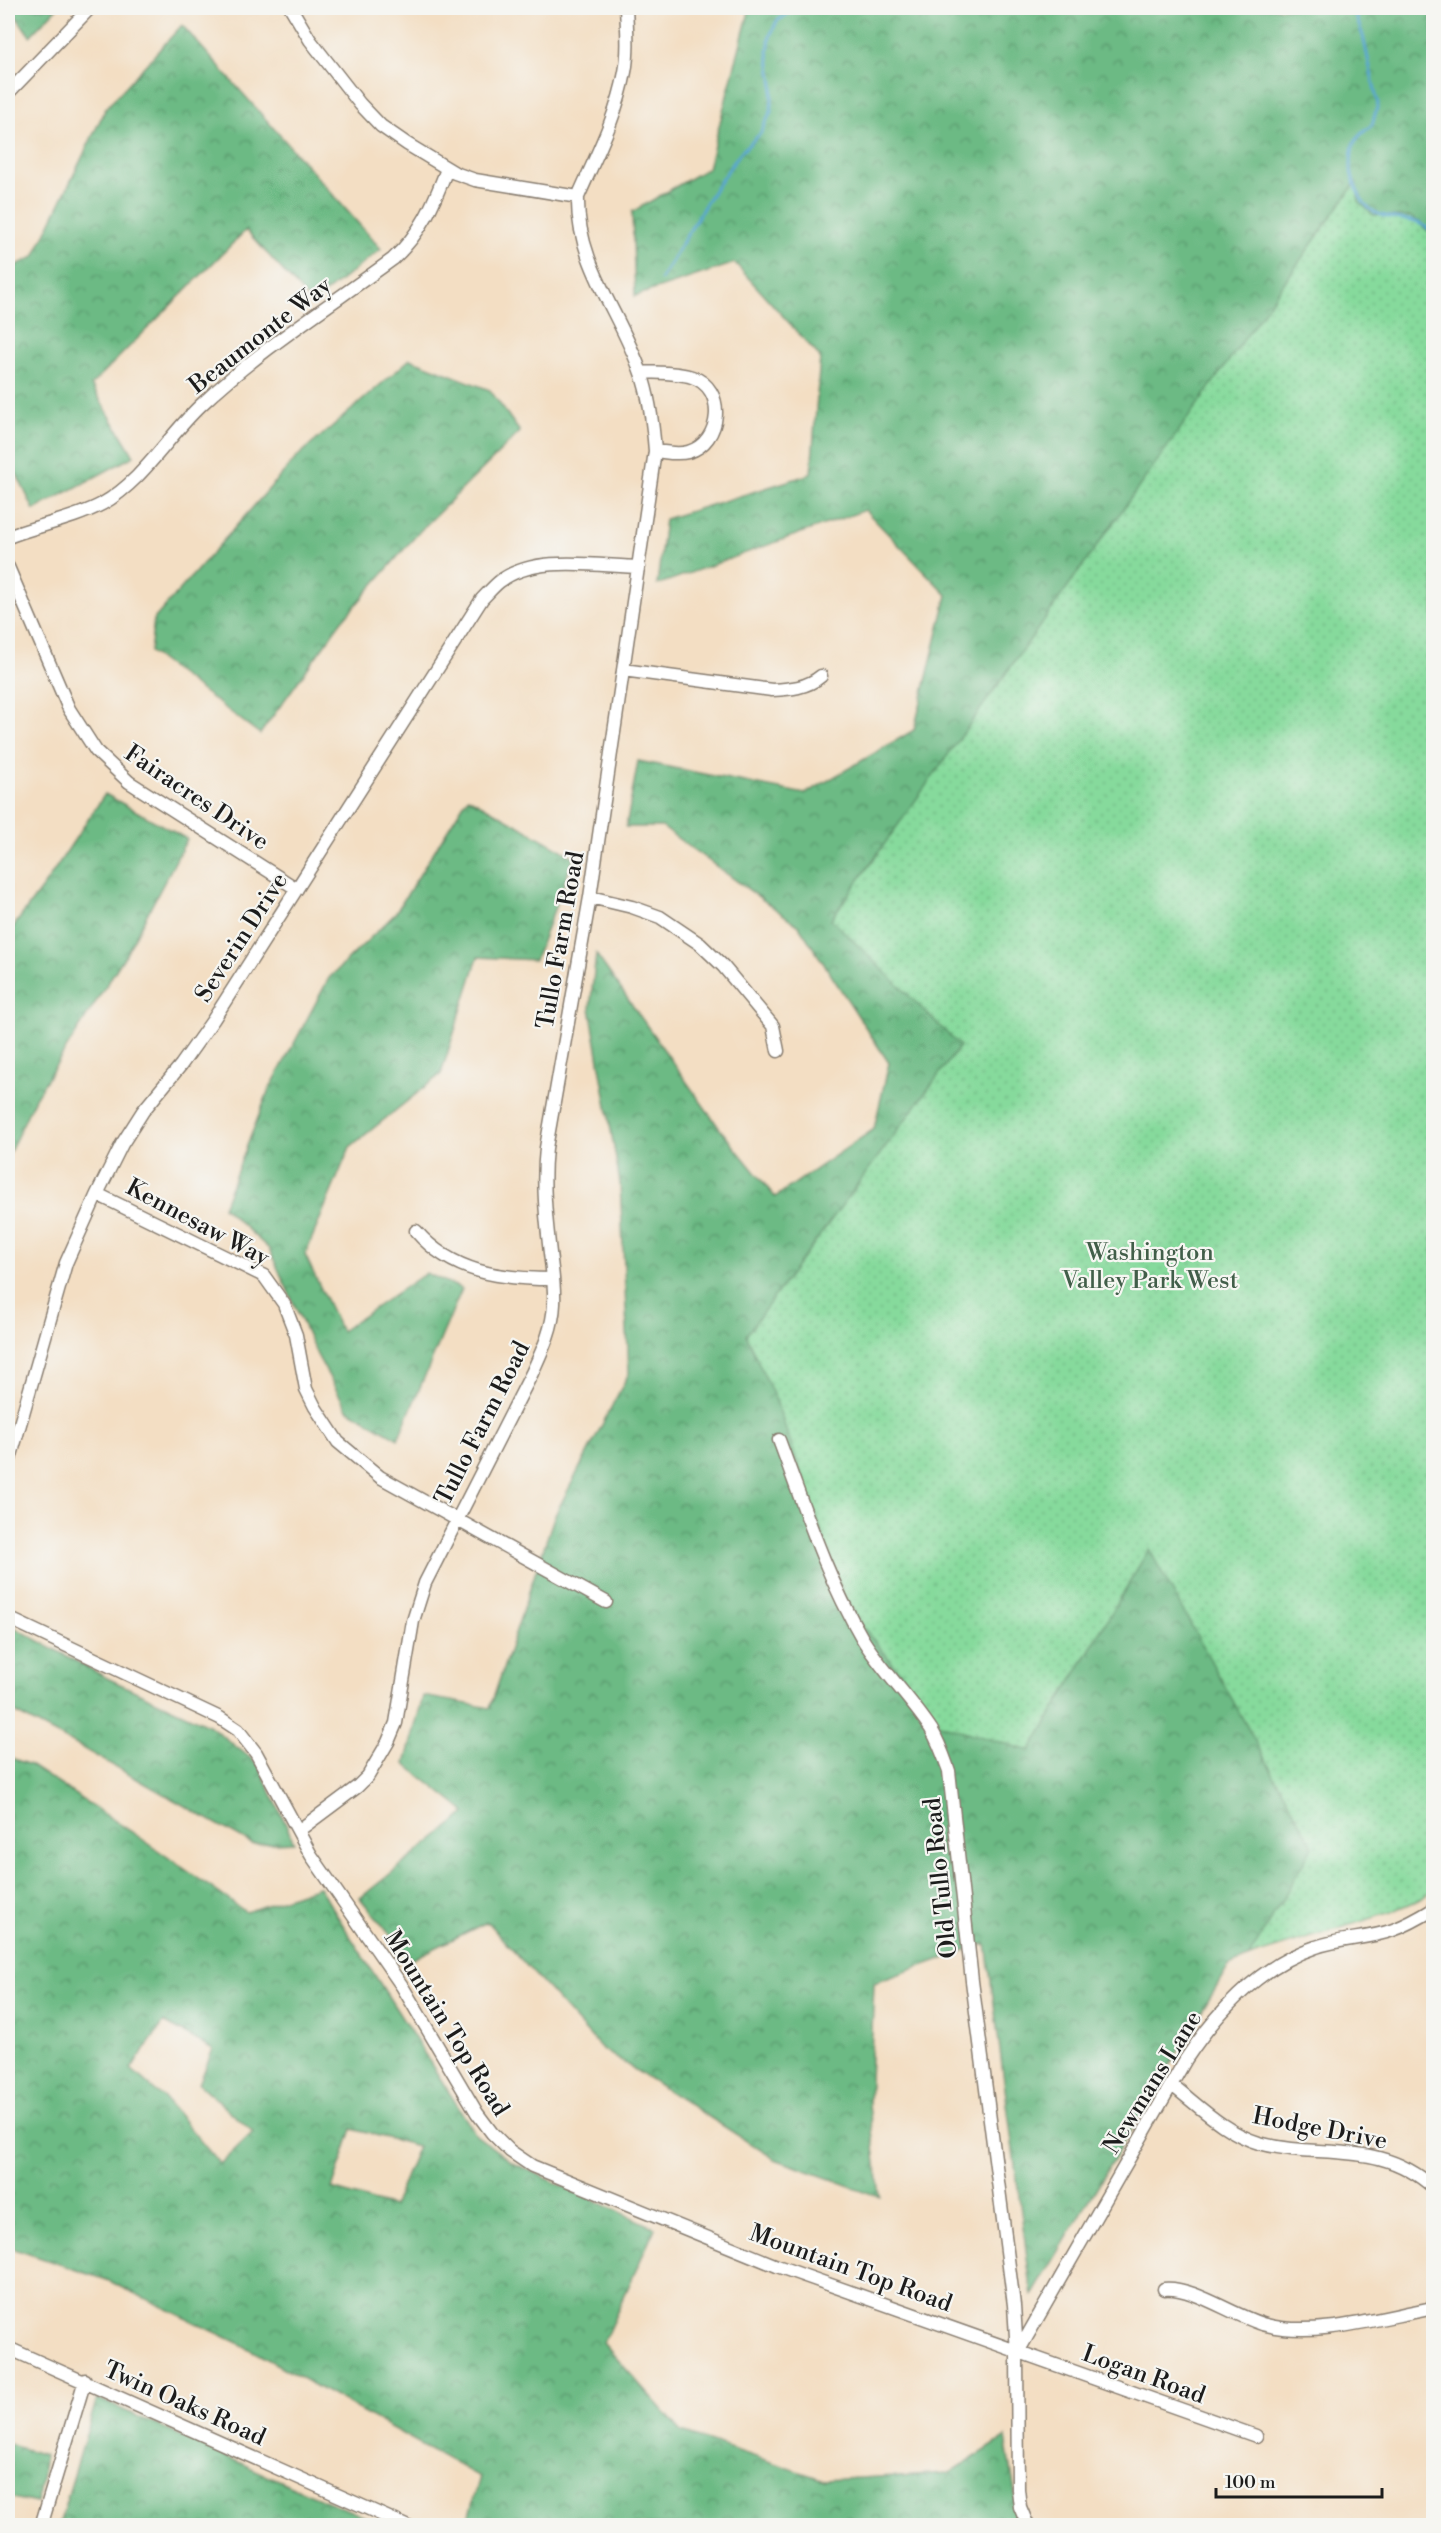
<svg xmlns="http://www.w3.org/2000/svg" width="1441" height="2533" font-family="'Libre Bodoni',serif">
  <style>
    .forest { fill: url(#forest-crowns); stroke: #446b50; stroke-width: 1.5; fill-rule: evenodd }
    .park { fill: url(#park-dots); stroke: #517b5c; stroke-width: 1.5 }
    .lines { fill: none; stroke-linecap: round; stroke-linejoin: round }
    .stream { stroke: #59a6d2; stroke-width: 3 }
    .minor-casing { stroke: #887d70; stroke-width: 15 }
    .minor { stroke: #fff; stroke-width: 12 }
    .labels { text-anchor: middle; stroke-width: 4.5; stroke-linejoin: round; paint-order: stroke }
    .street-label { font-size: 24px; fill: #1c1c1c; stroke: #f6f6f2 }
    .park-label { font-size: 24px; fill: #415e49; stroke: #f6f6f2 }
  </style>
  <defs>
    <pattern id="forest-crowns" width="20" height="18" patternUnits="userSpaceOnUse" patternTransform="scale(1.5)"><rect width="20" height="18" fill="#6cba84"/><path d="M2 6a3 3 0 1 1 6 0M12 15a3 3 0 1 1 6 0" fill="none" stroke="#58966b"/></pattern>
    <pattern id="park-dots" width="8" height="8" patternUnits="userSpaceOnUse" patternTransform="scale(1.5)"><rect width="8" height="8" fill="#86da9c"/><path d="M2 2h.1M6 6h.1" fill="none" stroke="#73ba86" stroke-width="1.8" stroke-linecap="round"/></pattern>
  </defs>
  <rect width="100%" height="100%" fill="#f6f6f2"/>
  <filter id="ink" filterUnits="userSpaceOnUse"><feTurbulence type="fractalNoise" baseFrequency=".0167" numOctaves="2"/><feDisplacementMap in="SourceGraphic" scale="12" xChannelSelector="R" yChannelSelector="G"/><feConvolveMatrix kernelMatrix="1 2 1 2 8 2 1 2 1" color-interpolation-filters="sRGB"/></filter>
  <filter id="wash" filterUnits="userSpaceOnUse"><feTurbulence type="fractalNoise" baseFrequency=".008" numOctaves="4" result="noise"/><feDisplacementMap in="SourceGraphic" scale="24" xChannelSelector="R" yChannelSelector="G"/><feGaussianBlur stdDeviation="1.35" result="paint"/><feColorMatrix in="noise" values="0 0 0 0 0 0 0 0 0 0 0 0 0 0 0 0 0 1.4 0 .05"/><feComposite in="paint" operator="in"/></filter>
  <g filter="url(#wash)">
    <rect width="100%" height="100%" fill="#f3dec3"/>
    <path class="forest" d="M 10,8 L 57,8 L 30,36 Z
      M 750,8 L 1433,8 L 1433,1881 L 1368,1906 L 1229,1966 L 1032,2296 L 986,1943 L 874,1983 L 869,2105 L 880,2197 L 775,2159 L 602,2049 L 487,1922 L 411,1960 L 360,1898 L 466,1813 L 405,1764 L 423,1696 L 490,1708 L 554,1517 L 629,1373 L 620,1183 L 590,1008 L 596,954 L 720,1129 L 775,1197 L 874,1129 L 889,1063 L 799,926 L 662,827 L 626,827 L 638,761 L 805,794 L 914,730 L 947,595 L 865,510 L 657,585 L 665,519 L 811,474 L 820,357 L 735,263 L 635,296 L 632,212 L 708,168 Z
      M 182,25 L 381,249 L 312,303 L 246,230 L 91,385 L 134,456 L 34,510 L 8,456 L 8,269 L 34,257 L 106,108 Z
      M 410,359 L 490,390 L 520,432 L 420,531 L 341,622 L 260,734 L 150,652 L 154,619 L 298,456 Z
      M 105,794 L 187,839 L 126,954 L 35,1098 L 8,1156 L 8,934 L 47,881 Z
      M 468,797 L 574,857 L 535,960 L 478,957 L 441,1074 L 350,1147 L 305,1255 L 341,1331 L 426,1273 L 462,1289 L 398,1439 L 347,1409 L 317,1355 L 269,1249 L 223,1207 L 268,1092 L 329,978 L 395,914 Z
      M 8,1624 L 107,1678 L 210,1726 L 258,1764 L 294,1842 L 252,1844 L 75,1744 L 8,1709 Z
      M 11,1758 L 30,1765 L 132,1832 L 246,1912 L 319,1887 L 476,2135 L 513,2163 L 655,2228 L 603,2343 L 682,2432 L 824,2480 L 950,2473 L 1006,2437 L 1020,2525 L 466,2525 L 480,2477 L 242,2345 L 107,2280 L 8,2247 L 8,1762 ZM 164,2022 L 213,2049 L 199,2084 L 253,2132 L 220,2164 L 164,2098 L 131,2069 ZM 352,2129 L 418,2146 L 393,2207 L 332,2189 Z
      M 97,2398 L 291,2486 L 384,2525 L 59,2525 Z
      M 8,2444 L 45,2455 L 37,2503 L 8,2497 Z"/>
    <path class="park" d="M 1356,182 L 1359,202 L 1373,215 L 1411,217 L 1434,236 L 1433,1889 L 1421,1899 L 1391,1912 L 1249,1957 L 1313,1846 L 1149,1549 L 1030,1751 L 936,1723 L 911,1686 L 863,1627 L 844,1596 L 776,1401 L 746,1335 L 960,1046 L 831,919 Z"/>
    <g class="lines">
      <path class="stream" d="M 1353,8 L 1363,36 L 1378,104 L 1372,125 C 1353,139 1351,144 1351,168 C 1351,176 1354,183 1357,190 C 1374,232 1407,207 1434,233
        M 661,279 L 712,193 L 740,153 L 760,134 L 771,111 L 773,85 L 768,52 L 770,36 L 777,21 L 797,8"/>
    </g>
  </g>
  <g filter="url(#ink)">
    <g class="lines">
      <defs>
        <path id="minor" d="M 291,8 L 310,40 L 360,104 L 381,126 L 407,144 L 455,173 L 475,180 L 578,197
          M 8,93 L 90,8
          M 641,372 C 657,373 677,372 692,377 C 727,388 722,443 688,452 C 677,455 666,452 655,451
          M 8,537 C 38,525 72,520 102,504 C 144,480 167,437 201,405 C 259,350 329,306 393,259 C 422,232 433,205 447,169
          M 8,567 L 69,709 L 96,751 L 129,782 L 297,889
          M 623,670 L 772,690 C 790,689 807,688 821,676
          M 590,897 L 632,907 L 660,917 L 700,944 L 723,966 L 773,1026 L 778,1051
          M 97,1194 L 264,1276 L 284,1304 L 296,1335 L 306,1389 L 315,1407 L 338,1442 L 380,1477 L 606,1602
          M 416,1231 C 452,1273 501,1279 553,1279
          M 779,1440 C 804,1507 826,1576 862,1638 C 882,1671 910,1697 931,1729 C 939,1742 944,1757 949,1771 L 972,1981 L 1014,2305 L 1017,2353 L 1018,2489 L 1020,2507 L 1028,2526
          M 8,1466 L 66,1263 L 97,1194 L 122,1144 L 143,1111 L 181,1065 L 213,1020 L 482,599 C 488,593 493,587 499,582 C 534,554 597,566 639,567
          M 8,1618 L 220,1718 L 238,1730 L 256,1753 L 311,1855 L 402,1986 L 477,2113 L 492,2133 L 510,2151 L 532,2166 L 777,2266 L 1256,2436
          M 298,1831 L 357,1787 L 368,1776 L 388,1742 L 396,1723 L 413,1621 L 425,1583 L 532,1373 C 542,1351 553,1329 554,1304 C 555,1287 552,1270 550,1253 C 546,1218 542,1184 546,1148 L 590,897 L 655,451 C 653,425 650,398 641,373 C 621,314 576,262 578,197 C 596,156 617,116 625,72 C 629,51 627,29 626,8
          M 1172,2085 C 1199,2106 1225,2133 1259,2143 C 1322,2160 1379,2138 1434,2188
          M 1164,2289 C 1193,2286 1235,2317 1266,2325 C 1317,2338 1382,2317 1434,2308
          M 8,2348 L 407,2526
          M 1018,2352 L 1186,2059 C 1218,2011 1260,1965 1316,1947 C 1341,1938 1369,1939 1393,1930 C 1407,1925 1421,1917 1434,1909
          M 41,2526 L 85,2380"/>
      </defs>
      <use href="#minor" class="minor-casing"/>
      <use href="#minor" class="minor"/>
    </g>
  </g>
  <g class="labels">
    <g class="street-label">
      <text transform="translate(260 335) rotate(-38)" y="8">Beaumonte Way</text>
      <text transform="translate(197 797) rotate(34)" y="8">Fairacres Drive</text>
      <text transform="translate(241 937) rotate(-57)" y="8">Severin Drive</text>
      <text transform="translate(560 940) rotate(-80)" y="8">Tullo Farm Road</text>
      <text transform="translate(198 1222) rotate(28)" y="8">Kennesaw Way</text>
      <text transform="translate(482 1423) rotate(-63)" y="8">Tullo Farm Road</text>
      <text transform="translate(940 1878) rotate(-96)" y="8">Old Tullo Road</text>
      <text transform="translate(447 2023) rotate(58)" y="8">Mountain Top Road</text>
      <text transform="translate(1152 2082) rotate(-58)" y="8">Newmans Lane</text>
      <text transform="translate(1320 2128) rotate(11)" y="8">Hodge Drive</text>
      <text transform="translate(851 2268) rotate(20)" y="8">Mountain Top Road</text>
      <text transform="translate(1144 2374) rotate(20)" y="8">Logan Road</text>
      <text transform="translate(185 2403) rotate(24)" y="8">Twin Oaks Road</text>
    </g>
    <g class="park-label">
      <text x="1150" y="1260">Washington<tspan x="1150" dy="28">Valley Park West</tspan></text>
    </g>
  </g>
  <rect width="1441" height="2533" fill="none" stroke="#f6f6f2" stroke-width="30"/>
  <path d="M1216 2488v9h166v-9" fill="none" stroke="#1c1c1c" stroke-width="3"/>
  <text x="1225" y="2488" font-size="18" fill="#1c1c1c" stroke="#f6f6f2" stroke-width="4.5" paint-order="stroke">100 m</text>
</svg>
